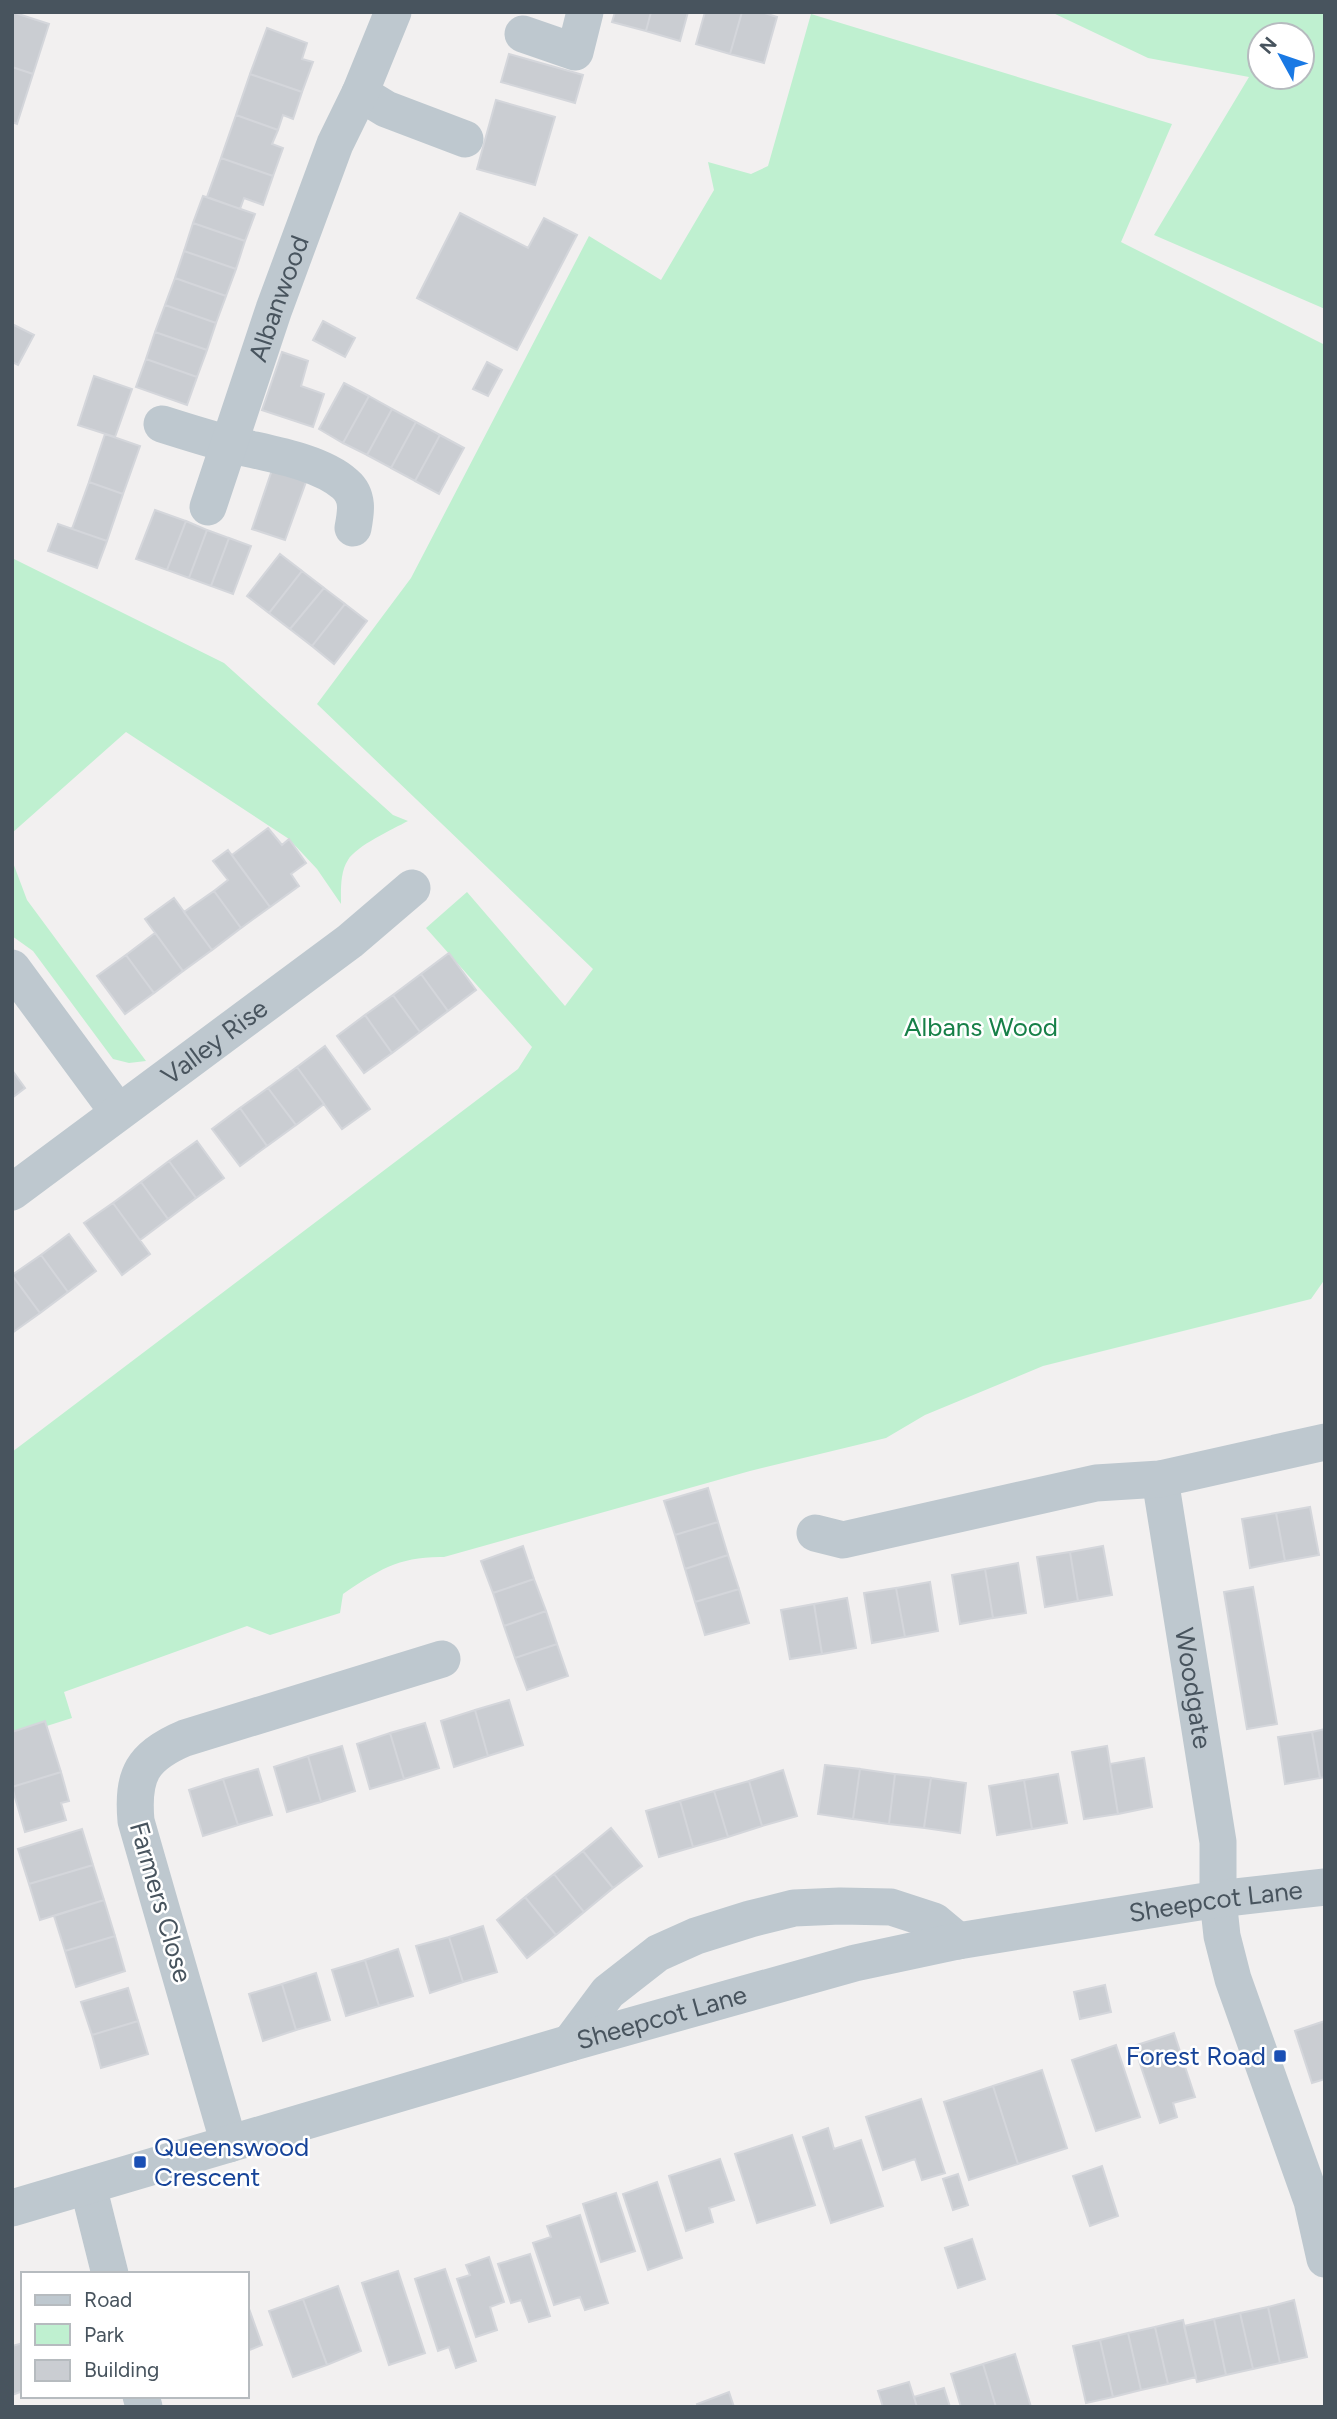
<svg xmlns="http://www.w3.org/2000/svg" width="1337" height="2419" font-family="Figtree,sans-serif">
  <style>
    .green { fill: #bff0d0; fill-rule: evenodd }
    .building { fill: #cacdd2; stroke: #d4d6db; stroke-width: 2 }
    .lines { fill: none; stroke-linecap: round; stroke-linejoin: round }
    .minor { stroke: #bec8cf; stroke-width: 37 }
    .transit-dot { fill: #1a4fb4; stroke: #fff; stroke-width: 2.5 }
    .labels { text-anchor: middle; stroke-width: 5; stroke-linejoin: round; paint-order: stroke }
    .street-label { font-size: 26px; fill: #48545e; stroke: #fff }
    .park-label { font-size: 26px; fill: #178048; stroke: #fff }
    .transit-label { font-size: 26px; fill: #164399; stroke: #fff; text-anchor: end }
  </style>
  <rect width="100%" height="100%" fill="#f2f0f0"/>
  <path class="green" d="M 1051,12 L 1325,12 L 1325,309 L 1154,235 L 1249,77 L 1148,58 ZM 1260,35 L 1302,35 L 1302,77 L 1260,77 Z
    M 811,14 L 1172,124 L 1121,242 L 1325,345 L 1325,1279 L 1311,1299 L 1043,1366 L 925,1415 L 886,1438 L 750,1471 L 444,1557 C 400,1556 378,1570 343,1594 L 340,1613 L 270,1635 L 247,1626 L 64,1692 L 72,1718 L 12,1737 L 12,1452 L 518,1069 L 532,1047 L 426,928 L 467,892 L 565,1006 L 593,969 L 317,704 L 411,578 L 589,236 L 661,280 L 714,190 L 708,162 L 751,174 L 768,166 Z
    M 12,558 L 224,663 L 393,815 L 408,821 C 393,829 356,846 348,860 C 340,872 341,890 341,904 L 317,869 L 289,839 L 126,732 L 12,833 Z
    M 12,860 L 27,900 L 146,1061 L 129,1063 L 113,1059 L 33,951 L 12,936 Z"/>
  <path class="building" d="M 12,12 L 49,24 L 33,74 L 12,67 Z
    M 615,12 L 651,12 L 646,31 L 612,22 Z
    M 651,12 L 688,12 L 680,41 L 646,31 Z
    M 705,12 L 742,12 L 730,54 L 696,44 Z
    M 742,12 L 761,12 L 777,17 L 764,63 L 730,54 Z
    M 267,28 L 307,43 L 302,59 L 313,62 L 302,92 L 250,74 Z
    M 509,54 L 583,75 L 575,103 L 501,82 Z
    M 12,67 L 33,74 L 17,124 L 12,122 Z
    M 250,74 L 302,92 L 293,119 L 283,115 L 278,130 L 236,115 Z
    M 496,100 L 555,117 L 535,185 L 477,169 Z
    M 236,115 L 278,130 L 272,144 L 283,148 L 273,176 L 221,158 Z
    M 221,158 L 273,176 L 263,205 L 244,198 L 240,209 L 207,197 Z
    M 203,196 L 255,214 L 245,241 L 193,223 Z
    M 460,213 L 528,248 L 544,218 L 577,235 L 517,350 L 417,298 Z
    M 193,223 L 245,241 L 236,269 L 184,251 Z
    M 184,251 L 236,269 L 226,296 L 175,278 Z
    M 175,278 L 226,296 L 216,323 L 165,305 Z
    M 165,305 L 216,323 L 207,350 L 155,332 Z
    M 323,321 L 355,338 L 345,357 L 313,340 Z
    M 12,324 L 34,335 L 18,365 L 12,362 Z
    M 155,332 L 207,350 L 197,377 L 146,359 Z
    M 282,352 L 308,361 L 301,386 L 324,394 L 313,427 L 262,410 Z
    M 146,359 L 197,377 L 187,405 L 136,387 Z
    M 487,362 L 502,370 L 488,396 L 473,389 Z
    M 94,376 L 132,389 L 115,437 L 78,425 Z
    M 344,383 L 369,396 L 343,443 L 319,429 Z
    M 369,396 L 392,409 L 367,455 L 343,443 Z
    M 392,409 L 416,422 L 391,468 L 367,455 Z
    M 416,422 L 440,435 L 415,481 L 391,468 Z
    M 105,434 L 140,446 L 123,494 L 89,482 Z
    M 440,435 L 464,448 L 439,494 L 415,481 Z
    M 273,467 L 307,479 L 285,540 L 252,529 Z
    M 89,482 L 123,494 L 107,541 L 72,529 Z
    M 155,510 L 186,521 L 167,570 L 136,559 Z
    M 186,521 L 207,530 L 189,578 L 167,570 Z
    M 58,524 L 107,541 L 97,568 L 48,551 Z
    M 207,530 L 229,538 L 211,586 L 189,578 Z
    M 229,538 L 251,546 L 233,594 L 211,586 Z
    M 280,554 L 302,571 L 269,613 L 247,596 Z
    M 302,571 L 324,588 L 290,629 L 269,613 Z
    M 324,588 L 345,604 L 312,646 L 290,629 Z
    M 345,604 L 367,621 L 334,664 L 312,646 Z
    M 268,828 L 282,845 L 289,839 L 306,863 L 291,874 L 299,886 L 270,907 L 232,855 Z
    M 228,850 L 270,907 L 241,928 L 214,891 L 228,880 L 213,861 Z
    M 214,891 L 241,928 L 212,950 L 184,912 Z
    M 174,898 L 212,950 L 183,971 L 145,919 Z
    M 155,933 L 183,971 L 154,993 L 126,955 Z
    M 449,953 L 476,990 L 448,1011 L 421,974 Z
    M 126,955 L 154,993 L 125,1014 L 97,976 Z
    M 421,974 L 448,1011 L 420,1032 L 393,995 Z
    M 393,995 L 420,1032 L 392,1053 L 365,1015 Z
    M 365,1015 L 392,1053 L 364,1073 L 337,1036 Z
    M 325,1046 L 370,1109 L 342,1129 L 297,1067 Z
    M 297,1067 L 324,1104 L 296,1125 L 268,1088 Z
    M 12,1070 L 25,1088 L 12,1098 Z
    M 268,1088 L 296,1125 L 267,1146 L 240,1108 Z
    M 240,1108 L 267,1146 L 240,1166 L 212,1129 Z
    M 197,1141 L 224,1178 L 196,1198 L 169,1161 Z
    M 169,1161 L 196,1198 L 168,1219 L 141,1182 Z
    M 141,1182 L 168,1219 L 140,1240 L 113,1203 Z
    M 113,1203 L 150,1254 L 122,1275 L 84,1223 Z
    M 69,1234 L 96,1271 L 68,1292 L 41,1255 Z
    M 41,1255 L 68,1292 L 40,1313 L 12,1275 Z
    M 12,1275 L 40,1313 L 12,1333 Z
    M 708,1488 L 718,1522 L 675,1535 L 664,1501 Z
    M 1310,1507 L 1319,1555 L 1285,1561 L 1276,1513 Z
    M 1276,1513 L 1285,1561 L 1250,1568 L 1242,1519 Z
    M 718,1522 L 728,1555 L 685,1569 L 675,1535 Z
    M 523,1546 L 534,1579 L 493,1593 L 481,1561 Z
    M 1103,1546 L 1112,1595 L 1078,1601 L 1070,1552 Z
    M 1070,1552 L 1078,1601 L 1045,1607 L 1037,1557 Z
    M 728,1555 L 739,1589 L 695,1602 L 685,1569 Z
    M 1018,1563 L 1026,1613 L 993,1618 L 985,1569 Z
    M 985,1569 L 993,1618 L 960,1624 L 952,1575 Z
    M 534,1579 L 546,1611 L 504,1626 L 493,1593 Z
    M 930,1582 L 938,1631 L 905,1637 L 896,1588 Z
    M 1253,1587 L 1277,1724 L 1247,1729 L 1224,1592 Z
    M 896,1588 L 905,1637 L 872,1643 L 864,1593 Z
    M 739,1589 L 749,1623 L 705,1635 L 695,1602 Z
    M 847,1598 L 856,1648 L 822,1654 L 814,1604 Z
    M 814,1604 L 822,1654 L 790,1659 L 781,1610 Z
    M 546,1611 L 557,1644 L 515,1658 L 504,1626 Z
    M 557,1644 L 568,1676 L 527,1690 L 515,1658 Z
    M 509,1700 L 523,1745 L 488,1756 L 475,1710 Z
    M 475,1710 L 488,1756 L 454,1767 L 441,1721 Z
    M 45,1721 L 61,1772 L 12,1787 L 12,1732 Z
    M 425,1723 L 439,1768 L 404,1779 L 390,1733 Z
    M 1325,1729 L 1325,1777 L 1320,1778 L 1312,1732 Z
    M 1312,1732 L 1320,1778 L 1285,1784 L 1278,1737 Z
    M 390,1733 L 404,1779 L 370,1789 L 357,1744 Z
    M 342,1746 L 355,1791 L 321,1802 L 308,1756 Z
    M 1107,1746 L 1118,1814 L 1084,1819 L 1072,1752 Z
    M 308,1756 L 321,1802 L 287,1812 L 274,1767 Z
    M 1144,1758 L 1152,1807 L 1118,1814 L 1110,1764 Z
    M 825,1765 L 860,1769 L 853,1819 L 818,1814 Z
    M 258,1769 L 272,1815 L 238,1825 L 223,1779 Z
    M 860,1769 L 895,1774 L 889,1824 L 853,1819 Z
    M 783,1770 L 797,1816 L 762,1826 L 749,1781 Z
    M 61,1772 L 69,1801 L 61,1803 L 66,1820 L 25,1832 L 12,1787 Z
    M 895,1774 L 931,1778 L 924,1828 L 889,1824 Z
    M 1058,1774 L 1067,1823 L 1032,1829 L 1024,1780 Z
    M 931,1778 L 966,1783 L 960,1833 L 924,1828 Z
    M 223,1779 L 238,1825 L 203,1836 L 189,1790 Z
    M 1024,1780 L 1032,1829 L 997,1835 L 989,1786 Z
    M 749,1781 L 762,1826 L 728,1837 L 714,1791 Z
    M 714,1791 L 728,1837 L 693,1847 L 680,1801 Z
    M 680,1801 L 693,1847 L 659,1857 L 646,1811 Z
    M 611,1828 L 642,1866 L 613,1888 L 583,1851 Z
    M 82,1829 L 93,1865 L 29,1884 L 18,1849 Z
    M 583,1851 L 613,1888 L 584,1912 L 554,1874 Z
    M 93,1865 L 104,1900 L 40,1920 L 29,1884 Z
    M 554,1874 L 584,1912 L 556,1935 L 525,1897 Z
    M 525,1897 L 556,1935 L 527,1958 L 497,1920 Z
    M 104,1900 L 115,1936 L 65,1951 L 54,1916 Z
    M 483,1926 L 497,1972 L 463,1982 L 449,1937 Z
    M 115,1936 L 125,1971 L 76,1987 L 65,1951 Z
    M 449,1937 L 463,1982 L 430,1993 L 416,1946 Z
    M 398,1949 L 413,1996 L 379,2006 L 365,1960 Z
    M 365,1960 L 379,2006 L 346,2016 L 332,1970 Z
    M 316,1973 L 330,2020 L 296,2030 L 282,1984 Z
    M 282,1984 L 296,2030 L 263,2041 L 249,1994 Z
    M 1105,1985 L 1111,2012 L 1080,2019 L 1074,1992 Z
    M 128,1988 L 138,2021 L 92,2035 L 81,2002 Z
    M 138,2021 L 148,2054 L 101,2068 L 92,2035 Z
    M 1325,2021 L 1325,2079 L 1312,2083 L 1295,2031 Z
    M 1174,2033 L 1195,2097 L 1173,2103 L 1177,2117 L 1160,2123 L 1134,2046 Z
    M 1116,2045 L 1140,2117 L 1096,2131 L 1072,2060 Z
    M 1042,2070 L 1067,2148 L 1018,2164 L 993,2086 Z
    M 993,2086 L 1018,2164 L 969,2180 L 944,2102 Z
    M 921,2099 L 945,2173 L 922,2180 L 915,2159 L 883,2170 L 866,2117 Z
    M 828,2128 L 834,2149 L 861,2140 L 883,2206 L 831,2223 L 803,2137 Z
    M 792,2135 L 815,2205 L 757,2223 L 735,2154 Z
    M 720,2159 L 734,2200 L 709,2208 L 713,2222 L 686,2231 L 669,2176 Z
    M 1102,2166 L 1118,2216 L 1090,2226 L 1073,2176 Z
    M 958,2174 L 968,2205 L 953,2210 L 943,2179 Z
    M 657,2182 L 682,2258 L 648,2270 L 623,2194 Z
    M 616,2193 L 635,2251 L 601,2262 L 583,2204 Z
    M 580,2215 L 608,2303 L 585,2310 L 580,2297 L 554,2305 L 533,2243 L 551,2237 L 547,2226 Z
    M 972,2239 L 985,2279 L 958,2288 L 945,2248 Z
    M 530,2254 L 550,2316 L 529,2322 L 521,2300 L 511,2303 L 498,2264 Z
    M 489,2257 L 504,2302 L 490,2307 L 497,2330 L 476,2337 L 457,2279 L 470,2275 L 466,2265 Z
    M 445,2269 L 476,2361 L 456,2368 L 449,2347 L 438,2351 L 415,2279 Z
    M 398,2271 L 425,2353 L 389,2365 L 362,2283 Z
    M 338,2286 L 361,2351 L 327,2365 L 303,2299 Z
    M 303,2299 L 327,2365 L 293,2377 L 269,2311 Z
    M 1294,2300 L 1307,2357 L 1280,2363 L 1268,2307 Z
    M 247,2303 L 262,2345 L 247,2351 Z
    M 1268,2307 L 1280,2363 L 1253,2369 L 1240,2313 Z
    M 1240,2313 L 1253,2369 L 1226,2375 L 1214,2319 Z
    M 1214,2319 L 1226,2375 L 1197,2382 L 1184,2326 Z
    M 1183,2320 L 1196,2377 L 1168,2384 L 1155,2327 Z
    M 1155,2327 L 1168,2384 L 1141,2390 L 1128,2333 Z
    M 1128,2333 L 1141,2390 L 1113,2397 L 1100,2340 Z
    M 1100,2340 L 1113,2397 L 1086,2403 L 1073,2346 Z
    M 23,2343 L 23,2391 L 12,2395 L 12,2346 Z
    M 1015,2354 L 1031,2407 L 996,2407 L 983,2364 Z
    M 983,2364 L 996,2407 L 961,2407 L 951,2374 Z
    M 909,2382 L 917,2407 L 883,2407 L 878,2391 Z
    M 944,2388 L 950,2407 L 917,2407 L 914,2397 Z
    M 729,2392 L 734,2407 L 698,2407 L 697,2404 Z"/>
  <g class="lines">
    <g class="minor">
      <path d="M 523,34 L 575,52 L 585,12"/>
      <path d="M 360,93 L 386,109 L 465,139"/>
      <path d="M 162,424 C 184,431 206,438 229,444 C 263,453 318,460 345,484 C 359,496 356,512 353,528"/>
      <path id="s1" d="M 208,507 L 274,309 L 335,144 L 360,93 L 393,12"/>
      <path d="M 12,968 L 118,1112"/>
      <path id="s2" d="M 12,1192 L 350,941 L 412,888"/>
      <path id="s3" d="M 1160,1479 L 1218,1842 L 1218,1899 L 1222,1936 L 1233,1979 L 1312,2201 L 1325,2259"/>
      <path d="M 815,1533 L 843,1540 L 1096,1483 L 1160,1479 L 1325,1442"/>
      <path d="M 570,2043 L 608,1992 L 658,1953 L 696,1936 L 750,1919 L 794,1908 L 840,1906 L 891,1907 L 934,1921 L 958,1941"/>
      <path d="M 229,2144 L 136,1821 C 132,1775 142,1756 185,1738 L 442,1659"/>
      <path d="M 88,2186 L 110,2274"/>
      <path id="s4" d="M 12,2208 L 570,2043 L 855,1963 L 958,1941 L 1218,1899 L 1325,1887"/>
      <path d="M 141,2396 L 144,2407"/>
    </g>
  </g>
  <g class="transit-dot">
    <rect x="1273" y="2049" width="14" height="14" rx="3.5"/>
    <rect x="133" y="2155" width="14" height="14" rx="3.5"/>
  </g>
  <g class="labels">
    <g class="street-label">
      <text dy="9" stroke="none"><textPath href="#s1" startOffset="220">Albanwood</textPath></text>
      <text dy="9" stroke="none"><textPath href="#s2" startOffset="252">Valley Rise</textPath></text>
      <text dy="9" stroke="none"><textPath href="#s3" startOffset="212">Woodgate</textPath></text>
      <text transform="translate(161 1902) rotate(74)" y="9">Farmers Close</text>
      <text dy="9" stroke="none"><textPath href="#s4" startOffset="1244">Sheepcot Lane</textPath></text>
      <text dy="9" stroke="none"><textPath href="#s4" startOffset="677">Sheepcot Lane</textPath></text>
    </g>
    <g class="park-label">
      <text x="981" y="1036">Albans Wood</text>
    </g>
    <g class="transit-label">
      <text x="1266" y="2065">Forest Road</text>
      <text x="154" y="2156" text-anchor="start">Queenswood<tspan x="154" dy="30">Crescent</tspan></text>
    </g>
  </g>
  <rect width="1337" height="2419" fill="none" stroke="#48545e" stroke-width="28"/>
  <rect x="21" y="2272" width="228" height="126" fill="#ffffff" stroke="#b6bbbf" stroke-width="2"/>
  <rect x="35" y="2295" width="35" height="10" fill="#bec8cf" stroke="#b6bbbf" stroke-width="2"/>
  <text x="84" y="2307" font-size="21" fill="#48545e">Road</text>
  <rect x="35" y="2324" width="35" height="21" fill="#bff0d0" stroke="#b6bbbf" stroke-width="2"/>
  <text x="84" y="2342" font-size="21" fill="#48545e">Park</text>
  <rect x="35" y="2360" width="35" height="21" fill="#cacdd2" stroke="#b6bbbf" stroke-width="2"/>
  <text x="84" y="2377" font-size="21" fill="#48545e">Building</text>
  <g transform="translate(1281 56) rotate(310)"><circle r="33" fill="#ffffff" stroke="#b6bbbf" stroke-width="2"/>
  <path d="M0-5L12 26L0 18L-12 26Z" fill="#1979e4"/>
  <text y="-10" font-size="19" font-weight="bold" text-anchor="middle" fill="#48545e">N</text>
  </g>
</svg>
